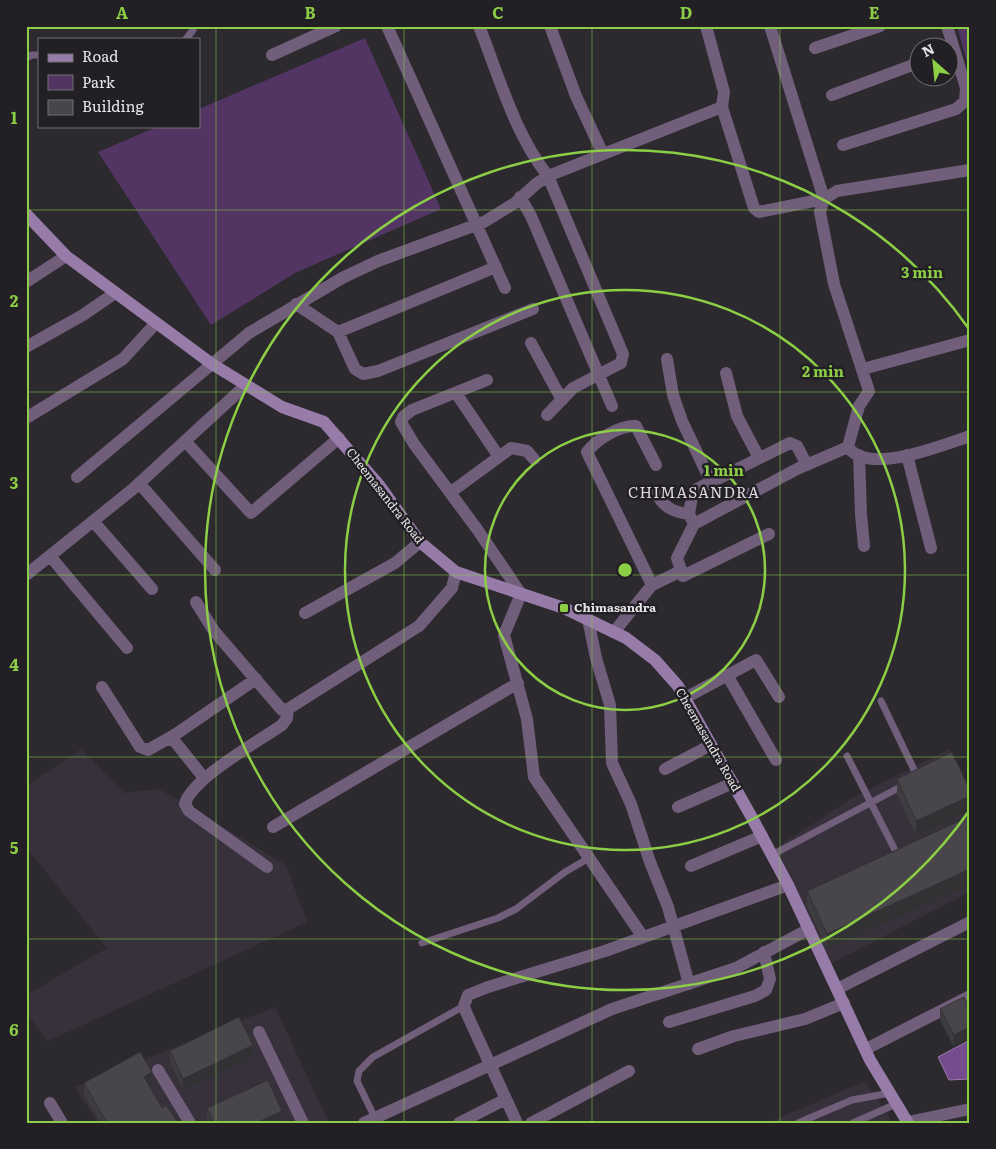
<svg xmlns="http://www.w3.org/2000/svg" width="996" height="1149" font-family="Literata,serif">
  <style>
    .built { fill: #37313b }
    .green { fill: #523563 }
    .water { fill: #754c8e; stroke: #977aa9 }
    .lines { fill: none; stroke-linecap: round; stroke-linejoin: round }
    .lane { stroke: #705e7b; stroke-width: 7 }
    .street { stroke: #705e7b; stroke-width: 12 }
    .secondary { stroke: #977ba9; stroke-width: 12 }
    .wall { fill: #3e3c40 }
    .shaded-wall { fill: #323134 }
    .building { fill: #48464a; stroke: #323134 }
    .grid { fill: none; stroke: #8cce45; stroke-width: 1; stroke-opacity: 0.55 }
    .ring { fill: none; stroke: #8cce45; stroke-width: 2.5 }
    .poi-dot { fill: #8cce45; stroke: #222024; stroke-width: 2 }
    .labels { text-anchor: middle; stroke-width: 5; stroke-linejoin: round; paint-order: stroke }
    .street-label { font-size: 12px; fill: #e6e5e8; stroke: #222024 }
    .poi-label { font-size: 12px; font-weight: bold; fill: #e6e5e8; stroke: #222024; text-anchor: start }
    .quarter-label { font-size: 15px; letter-spacing: 1px; fill: #ddd9df; stroke: #222024 }
    .centre { fill: #8cce45; stroke: #222024; stroke-width: 2.5 }
    .ring-label { font-size: 15px; text-anchor: middle; font-weight: bold; fill: #8cce45; stroke: #222024; stroke-width: 5; stroke-linejoin: round; paint-order: stroke }
    .neatline { fill: none; stroke: #8cce45; stroke-width: 2 }
    .grid-label { font-size: 16px; text-anchor: middle; font-weight: bold; fill: #8cce45 }
  </style>
  <rect width="100%" height="100%" fill="#2c2a2e"/>
  <path class="built" d="M 81,749 L 124,793 L 159,789 L 286,865 L 307,922 L 48,1041 L 26,1013 L 26,995 L 107,948 L 26,847 L 26,786 Z
    M 950,749 L 970,791 L 970,892 L 832,963 L 773,850 L 852,798 Z
    M 275,1007 L 329,1123 L 98,1123 L 75,1087 Z
    M 865,1081 L 893,1123 L 768,1123 Z"/>
  <path class="green" d="M 957,26 L 970,26 L 970,62 L 967,63 Z
    M 365,38 L 441,209 L 295,273 L 211,325 L 98,152 L 159,126 L 199,126 L 199,109 Z"/>
  <path class="water" d="M 970,1040 L 970,1079 L 949,1080 L 938,1057 Z"/>
  <g class="lines">
    <path class="lane" d="M 186,39 L 193,30 L 193,26
      M 26,58 L 32,55 L 39,55
      M 881,701 L 918,778
      M 847,756 L 898,856
      M 772,855 L 904,785
      M 422,943 L 498,918 L 516,909 L 565,872 L 589,858
      M 375,1118 L 357,1081 L 359,1071 L 373,1057 L 464,1006
      M 798,1123 L 852,1100 L 890,1093
      M 853,1123 L 896,1104"/>
    <path class="street" d="M 387,26 L 505,288
      M 479,26 C 499,76 514,133 548,176 L 623,354 L 621,363 L 573,388 L 547,415
      M 550,26 L 576,96 L 603,154
      M 815,48 L 880,26
      M 272,55 L 336,26
      M 832,95 L 918,63
      M 722,107 L 754,208 L 759,212 L 824,199 L 770,26
      M 843,145 L 956,109 L 965,101 L 966,88 L 947,26
      M 520,197 L 531,216 L 612,406
      M 26,282 L 66,256
      M 296,304 L 338,332 L 355,369 L 363,374 L 378,371 L 533,309
      M 338,332 L 496,267
      M 531,343 L 562,400
      M 26,347 L 83,315 L 115,293
      M 667,359 L 673,395 L 682,421 L 711,482
      M 863,369 L 970,340
      M 726,373 L 737,416 L 759,458
      M 487,380 L 412,410 L 403,417 L 401,422 L 414,444 L 477,529 L 521,594 L 504,635 L 527,719 L 534,777 L 643,937
      M 456,393 L 499,457
      M 26,418 L 123,359 L 156,323
      M 186,442 L 251,513 L 339,438
      M 848,447 L 859,406 L 869,391 L 834,284 L 820,212 L 824,199 L 837,191 L 970,170
      M 848,447 C 868,476 943,445 970,436
      M 859,455 L 861,514 L 864,546
      M 907,455 L 931,548
      M 77,477 L 249,333 L 344,277 L 378,261 L 484,222 L 515,203 L 536,184 L 548,176 L 722,107 L 724,92 L 706,26
      M 139,483 L 215,570
      M 451,492 L 511,448 L 527,451 L 534,459
      M 656,493 C 664,507 672,512 689,514
      M 93,521 L 152,589
      M 694,524 L 689,514 L 693,491 L 790,443 L 797,446 L 807,465
      M 769,534 L 683,576 L 677,558 L 694,524 L 797,469 L 848,447
      M 50,556 L 127,648
      M 26,575 L 133,489 L 246,385
      M 652,585 L 587,452 C 597,439 620,425 636,426 L 656,465
      M 196,602 L 214,631 L 282,710 L 288,709 L 419,626 L 452,588 L 456,572
      M 305,613 L 395,563 L 420,542
      M 588,619 L 596,658 L 610,705 L 612,763 L 631,804 L 650,862 L 668,907 L 689,984
      M 614,632 L 652,585 L 681,571
      M 727,675 L 776,760
      M 102,687 L 140,747 L 148,750 L 176,734 L 256,679
      M 685,698 L 756,660 L 779,697
      M 166,740 L 173,740 L 176,743 L 204,778
      M 665,769 L 711,745
      M 678,807 L 733,783
      M 273,827 L 518,683
      M 691,866 L 762,836
      M 267,867 L 189,811 L 185,804 C 191,779 259,741 282,725 L 287,718 L 288,709
      M 837,989 L 970,922
      M 669,1022 L 755,996 L 766,990 L 770,979 L 764,952
      M 259,1032 L 303,1123
      M 698,1049 L 734,1036 L 805,1019 L 844,1003
      M 866,1049 L 970,996
      M 158,1070 L 190,1123
      M 50,1103 L 62,1123
      M 908,1122 L 970,1109
      M 364,1123 L 612,1009 L 736,968 L 809,929
      M 459,1123 L 506,1099
      M 517,1123 L 466,1012 L 464,1006 L 468,995 L 488,987 L 605,951 L 788,885
      M 531,1123 L 629,1071"/>
    <path class="secondary" d="M 26,214 L 66,256 L 212,364 L 282,407 L 324,422 L 379,485 L 420,542 L 456,572 L 564,608 L 626,638 L 655,660 L 678,686 L 751,816 L 788,885 L 870,1060 L 908,1123"/>
  </g>
  <path class="wall" d="M 897,779 L 970,790 L 970,811 L 916,836 L 897,795 Z
    M 970,816 L 970,885 L 827,949 L 807,906 L 807,891 Z
    M 970,1008 L 970,1038 L 954,1047 L 940,1020 L 940,1009 Z
    M 170,1051 L 253,1057 L 183,1090 L 170,1062 Z
    M 84,1083 L 152,1084 L 149,1085 L 162,1108 L 178,1123 L 101,1123 L 84,1094 Z
    M 207,1108 L 282,1122 L 209,1123 L 207,1119 Z"/>
  <path class="shaded-wall" d="M 970,796 L 970,811 L 916,836 L 916,821 Z
    M 970,869 L 970,885 L 827,949 L 827,934 Z
    M 970,1027 L 970,1038 L 954,1047 L 954,1035 Z
    M 253,1045 L 253,1057 L 183,1090 L 183,1079 Z
    M 152,1072 L 152,1084 L 144,1088 L 144,1077 Z
    M 282,1111 L 282,1122 L 256,1123 Z"/>
  <path class="building" d="M 952,752 L 970,790 L 970,796 L 916,821 L 897,779 Z
    M 970,816 L 970,869 L 827,934 L 807,891 Z
    M 964,997 L 970,1008 L 970,1027 L 954,1035 L 940,1009 Z
    M 239,1017 L 253,1045 L 183,1079 L 170,1051 Z
    M 140,1052 L 152,1072 L 144,1077 L 162,1108 L 166,1105 L 178,1123 L 107,1123 L 84,1083 Z
    M 268,1080 L 282,1111 L 256,1123 L 214,1123 L 207,1108 Z"/>
  <path class="grid" d="M 216,26 L 216,1123M 404,26 L 404,1123M 592,26 L 592,1123M 780,26 L 780,1123M 26,210 L 970,210M 26,392 L 970,392M 26,575 L 970,575M 26,757 L 970,757M 26,939 L 970,939"/>
  <g class="ring">
    <circle cx="625" cy="570" r="140"/>
    <circle cx="625" cy="570" r="280"/>
    <path d="M969 811A420 420 0 1 1 969 329"/>
  </g>
  <rect class="poi-dot" x="559" y="603" width="10" height="10" rx="2.5"/>
  <g class="labels">
    <g class="street-label">
      <text transform="translate(385 496) rotate(52)" y="4">Cheemasandra Road</text>
      <text transform="translate(708 740) rotate(60)" y="4">Cheemasandra Road</text>
    </g>
    <g class="poi-label">
      <text x="574" y="612">Chimasandra</text>
    </g>
    <g class="quarter-label">
      <text x="694" y="498">CHIMASANDRA</text>
    </g>
  </g>
  <circle cx="625" cy="570" r="8" class="centre"/>
  <g class="ring-label">
    <text x="922" y="278">3 min</text>
    <text x="823" y="377">2 min</text>
    <text x="724" y="476">1 min</text>
  </g>
  <rect width="996" height="1149" fill="none" stroke="#222024" stroke-width="55"/>
  <rect x="38" y="38" width="162" height="90" fill="#222024" stroke="#706f72"/>
  <rect x="48" y="54" width="25" height="8" fill="#977ba9" stroke="#706f72"/>
  <text x="82" y="62" font-size="15" fill="#e6e5e8">Road</text>
  <rect x="48" y="75" width="25" height="15" fill="#523563" stroke="#706f72"/>
  <text x="82" y="88" font-size="15" fill="#e6e5e8">Park</text>
  <rect x="48" y="100" width="25" height="15" fill="#48464a" stroke="#706f72"/>
  <text x="82" y="112" font-size="15" fill="#e6e5e8">Building</text>
  <g transform="translate(934 62) rotate(333)"><circle r="24" fill="#222024" stroke="#706f72"/>
  <path d="M0-4L9 19L0 12L-9 19Z" fill="#8cce45"/>
  <text y="-8" font-size="14" font-weight="bold" text-anchor="middle" fill="#e6e5e8">N</text>
  </g>
  <rect x="28" y="28" width="940" height="1094" class="neatline"/>
  <g class="grid-label">
    <text x="122" y="19">A</text>
    <text x="310" y="19">B</text>
    <text x="498" y="19">C</text>
    <text x="686" y="19">D</text>
    <text x="874" y="19">E</text>
    <text x="14" y="124">1</text>
    <text x="14" y="307">2</text>
    <text x="14" y="489">3</text>
    <text x="14" y="671">4</text>
    <text x="14" y="854">5</text>
    <text x="14" y="1036">6</text>
  </g>
</svg>
